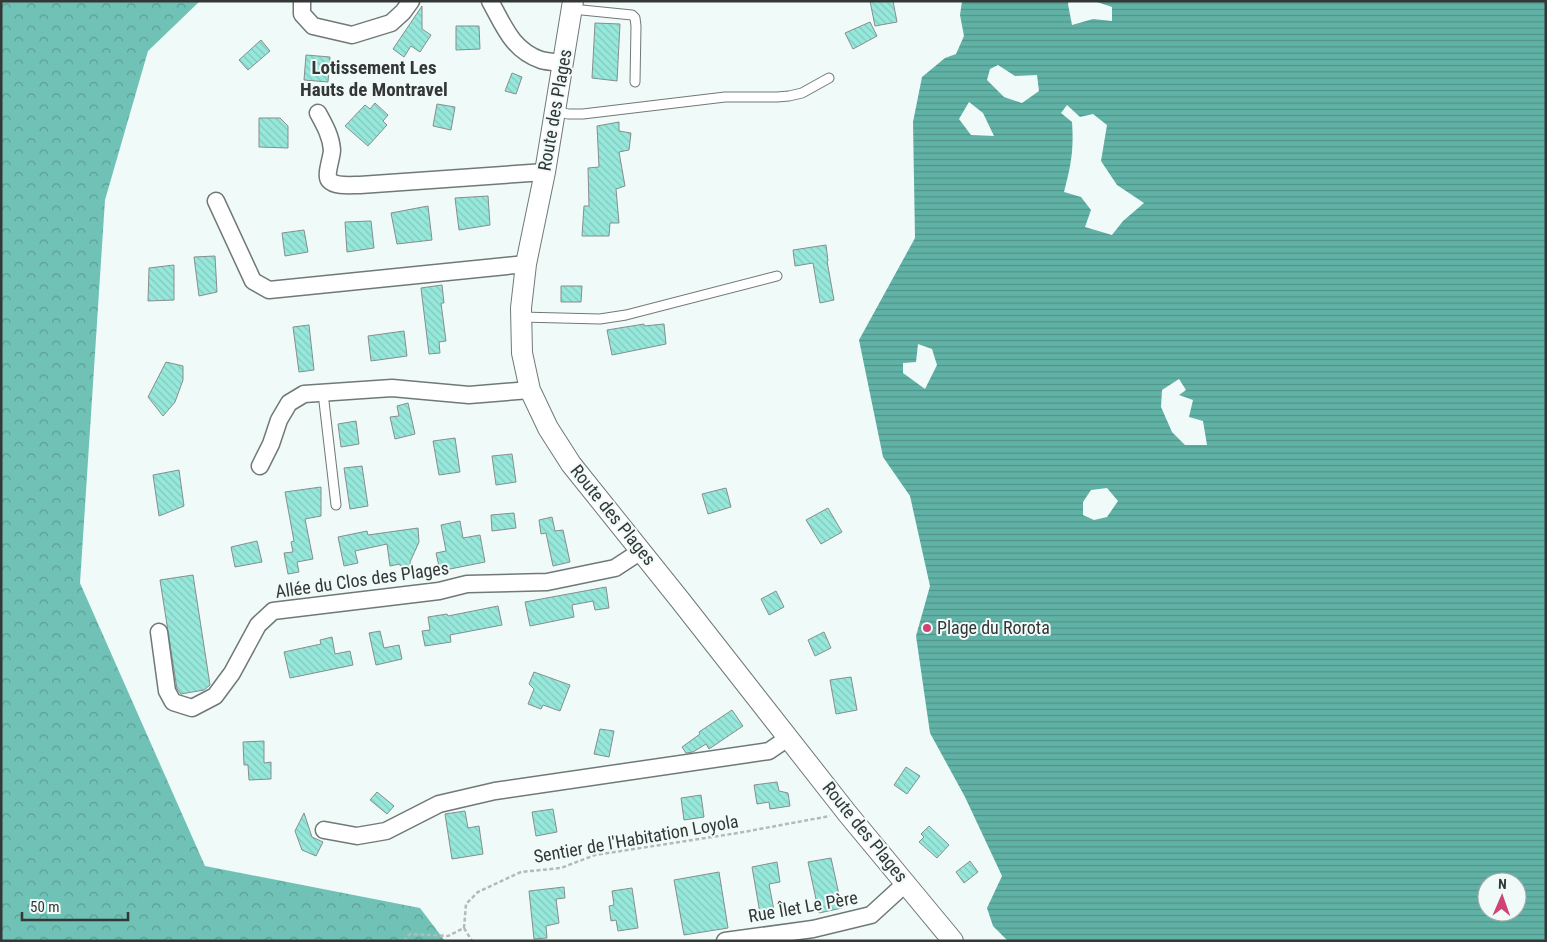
<svg xmlns="http://www.w3.org/2000/svg" width="1547" height="942" font-family="'Roboto Condensed',sans-serif">
  <style>
    .forest { fill: url(#forest-crowns) }
    .water { fill: url(#water-rules); fill-rule: evenodd }
    .building { fill: url(#building-back-hatch); stroke: #868f8d }
    .lines { fill: none; stroke-linecap: round; stroke-linejoin: round }
    .service-casing { stroke: #707977; stroke-width: 11 }
    .minor-casing { stroke: #707977; stroke-width: 19 }
    .tertiary-casing { stroke: #707977; stroke-width: 22 }
    .path { stroke: #b2bbb9; stroke-width: 2.5; stroke-dasharray: 4 2.5; stroke-linecap: butt }
    .service { stroke: #fff; stroke-width: 9 }
    .minor { stroke: #fff; stroke-width: 16 }
    .tertiary { stroke: #fff; stroke-width: 20 }
    .poi-dot { fill: #d04474; stroke: #f0faf8; stroke-width: 2 }
    .labels { text-anchor: middle; stroke-width: 4; stroke-linejoin: round; paint-order: stroke }
    .street-label { font-size: 18px; fill: #333736; stroke: #f0faf8 }
    .poi-label { font-size: 18px; fill: #333736; stroke: #f0faf8; text-anchor: start }
    .neighbourhood-label { font-size: 19px; font-weight: bold; fill: #333736; stroke: #f0faf8 }
  </style>
  <defs>
    <pattern id="forest-crowns" width="20" height="18" patternUnits="userSpaceOnUse" patternTransform="scale(1.25)"><rect width="20" height="18" fill="#71c2b6"/><path d="M2 6a3 3 0 1 1 6 0M12 15a3 3 0 1 1 6 0" fill="none" stroke="#5d9e95"/></pattern>
    <pattern id="water-rules" width="6" height="5" patternUnits="userSpaceOnUse" patternTransform="scale(1.25)"><rect width="6" height="5" fill="#61b2a6"/><path d="M0 2.5h6" fill="none" stroke="#519288"/></pattern>
    <pattern id="building-back-hatch" width="6" height="6" patternUnits="userSpaceOnUse" patternTransform="scale(1.25)"><rect width="6" height="6" fill="#96e8db"/><path d="M-1 5l2 2M0 0l6 6M5-1l2 2" fill="none" stroke="#82c8bd"/></pattern>
  </defs>
  <rect width="100%" height="100%" fill="#f0faf8"/>
  <path class="forest" d="M 1,1 L 200,1 L 148,51 L 105,200 L 80,583 L 205,866 L 420,908 L 445,941 L 1,941 Z"/>
  <path class="water" d="M 962,1 L 1069,1 L 1068,4 L 1072,25 L 1093,19 L 1112,21 L 1112,7 L 1094,1 L 1546,1 L 1546,941 L 1008,941 L 993,926 L 987,908 L 1002,876 L 965,797 L 930,733 L 916,636 L 930,586 L 910,496 L 883,457 L 859,340 L 915,238 L 913,122 L 922,77 L 945,58 L 956,54 L 964,36 L 960,15 ZM 998,65 L 1015,76 L 1037,75 L 1039,91 L 1022,103 L 1004,97 L 987,80 L 990,69 ZM 969,102 L 983,113 L 994,136 L 971,135 L 959,119 ZM 1067,105 L 1080,117 L 1093,114 L 1107,125 L 1101,161 L 1117,185 L 1144,203 L 1123,221 L 1112,235 L 1085,227 L 1091,210 L 1081,197 L 1064,192 C 1071,165 1074,150 1072,122 L 1061,113 ZM 918,344 L 932,349 L 937,365 L 925,389 L 903,373 L 903,363 L 916,362 ZM 1179,379 L 1186,390 L 1179,395 L 1193,400 L 1189,417 L 1203,421 L 1207,445 L 1185,445 L 1172,432 L 1161,407 L 1162,390 ZM 1107,488 L 1118,501 L 1107,517 L 1094,520 L 1083,515 L 1083,502 L 1091,490 ZM 1487,882 L 1517,882 L 1517,912 L 1487,912 Z"/>
  <path class="building" d="M 870,1 L 893,1 L 897,22 L 875,26 Z
    M 422,6 L 422,29 L 431,35 L 420,52 L 411,46 L 404,57 L 393,49 Z
    M 870,22 L 877,36 L 853,49 L 845,33 Z
    M 595,23 L 620,24 L 617,81 L 592,78 Z
    M 456,26 L 479,26 L 480,49 L 456,50 Z
    M 261,40 L 270,51 L 248,70 L 239,60 Z
    M 306,55 L 330,57 L 328,82 L 304,80 Z
    M 512,73 L 522,77 L 516,94 L 505,91 Z
    M 375,103 L 388,115 L 383,121 L 387,125 L 368,146 L 345,126 L 365,105 L 370,109 Z
    M 437,104 L 455,107 L 451,130 L 433,126 Z
    M 259,118 L 280,118 L 288,126 L 288,148 L 259,147 Z
    M 619,122 L 619,131 L 631,133 L 629,150 L 619,152 L 625,186 L 616,189 L 619,223 L 610,223 L 609,236 L 582,236 L 584,206 L 589,206 L 588,168 L 599,167 L 597,126 Z
    M 488,196 L 490,225 L 459,230 L 455,198 Z
    M 428,206 L 432,240 L 397,244 L 391,213 Z
    M 371,221 L 374,248 L 347,252 L 345,222 Z
    M 304,230 L 308,252 L 285,256 L 282,233 Z
    M 826,245 L 828,261 L 827,261 L 834,300 L 820,303 L 813,263 L 795,266 L 793,250 Z
    M 215,256 L 217,292 L 199,296 L 194,257 Z
    M 174,265 L 174,300 L 148,301 L 149,268 Z
    M 442,285 L 444,303 L 441,303 L 446,341 L 439,342 L 440,353 L 429,354 L 421,288 Z
    M 561,286 L 582,286 L 581,302 L 561,302 Z
    M 644,324 L 644,326 L 664,324 L 666,344 L 612,355 L 607,330 Z
    M 309,325 L 314,370 L 299,372 L 293,327 Z
    M 404,331 L 407,356 L 371,361 L 368,336 Z
    M 166,362 L 183,366 L 183,380 L 175,402 L 163,416 L 148,397 Z
    M 408,403 L 415,434 L 395,439 L 390,417 L 399,416 L 397,406 Z
    M 356,421 L 359,444 L 341,447 L 338,424 Z
    M 455,438 L 460,472 L 439,475 L 433,441 Z
    M 512,454 L 516,482 L 496,485 L 492,456 Z
    M 362,466 L 368,506 L 350,509 L 344,468 Z
    M 179,470 L 184,506 L 159,516 L 153,475 Z
    M 321,487 L 321,516 L 305,519 L 313,559 L 297,562 L 299,572 L 288,574 L 284,553 L 293,552 L 291,542 L 294,541 L 285,492 Z
    M 726,488 L 731,507 L 708,514 L 702,494 Z
    M 828,508 L 842,532 L 821,544 L 806,520 Z
    M 514,513 L 516,528 L 492,531 L 491,515 Z
    M 552,517 L 555,531 L 563,530 L 570,562 L 553,566 L 546,533 L 541,534 L 539,520 Z
    M 460,521 L 463,538 L 480,535 L 485,562 L 440,571 L 436,553 L 446,551 L 441,525 Z
    M 418,528 L 419,542 L 410,562 L 411,569 L 401,570 L 400,564 L 390,566 L 387,544 L 355,551 L 358,563 L 344,566 L 338,537 L 367,531 L 368,535 Z
    M 257,541 L 262,562 L 235,567 L 231,547 Z
    M 193,575 L 210,685 L 204,690 L 181,694 L 177,689 L 160,580 Z
    M 606,587 L 609,608 L 595,610 L 593,601 L 572,605 L 574,617 L 530,626 L 525,602 Z
    M 776,591 L 784,607 L 769,615 L 761,599 Z
    M 498,606 L 502,625 L 450,635 L 451,642 L 425,646 L 422,631 L 430,630 L 428,617 L 447,614 L 448,616 Z
    M 380,631 L 384,648 L 399,645 L 402,659 L 376,665 L 369,633 Z
    M 824,632 L 831,648 L 815,656 L 808,640 Z
    M 332,637 L 335,654 L 350,651 L 353,665 L 290,678 L 284,652 L 321,644 L 320,640 Z
    M 534,672 L 570,685 L 560,711 L 543,705 L 541,709 L 528,704 L 534,689 L 529,684 Z
    M 851,677 L 857,710 L 836,714 L 830,680 Z
    M 732,710 L 743,726 L 709,749 L 706,744 L 693,752 L 686,753 L 682,747 L 700,734 L 699,732 Z
    M 600,729 L 614,731 L 609,757 L 594,754 Z
    M 264,741 L 264,763 L 271,762 L 271,779 L 249,780 L 248,765 L 244,765 L 243,742 Z
    M 906,767 L 920,776 L 907,794 L 894,785 Z
    M 777,782 L 779,791 L 788,793 L 790,806 L 770,809 L 769,802 L 757,804 L 754,785 Z
    M 377,792 L 394,806 L 387,814 L 370,800 Z
    M 701,795 L 704,817 L 684,820 L 681,798 Z
    M 553,809 L 557,832 L 536,836 L 532,812 Z
    M 465,811 L 468,828 L 479,826 L 483,854 L 452,859 L 445,814 Z
    M 304,813 L 312,837 L 323,842 L 316,856 L 302,850 L 295,831 Z
    M 929,826 L 949,845 L 937,858 L 919,842 L 924,837 L 921,834 Z
    M 831,858 L 842,908 L 819,913 L 808,862 Z
    M 970,861 L 978,872 L 964,883 L 956,872 Z
    M 777,862 L 780,882 L 769,884 L 775,916 L 761,919 L 752,867 Z
    M 719,872 L 728,928 L 684,935 L 674,880 Z
    M 564,887 L 565,898 L 556,899 L 559,923 L 546,926 L 547,938 L 534,939 L 529,891 Z
    M 632,888 L 638,928 L 618,931 L 616,920 L 611,921 L 609,906 L 614,905 L 612,891 Z"/>
  <g class="lines">
    <defs>
      <path id="service" d="M 572,9 L 632,15 L 635,18 L 636,26 L 635,82
        M 555,111 L 568,114 L 583,114 L 725,97 L 777,97 L 789,96 L 802,93 L 829,78
        M 521,317 L 600,319 L 626,315 L 777,276
        M 323,393 L 336,505"/>
      <path id="minor" d="M 302,1 L 302,14 L 313,26 L 352,35 L 391,23 L 403,12 L 411,1
        M 490,1 C 504,26 512,50 541,60 C 548,62 557,62 564,63
        M 318,113 C 324,124 331,136 332,150 C 332,157 325,175 329,180 C 335,187 351,185 360,185 L 545,172
        M 216,201 L 253,281 L 269,290 L 526,264
        M 260,466 L 271,444 L 279,420 L 289,403 L 304,394 L 392,388 L 469,395 L 530,390
        M 159,632 L 167,691 L 173,702 L 192,708 L 215,696 L 232,673 L 258,625 L 273,611 L 439,591 L 467,584 L 547,582 L 615,568 L 641,551
        M 324,830 L 357,836 L 386,831 L 439,804 L 495,791 L 769,751 L 788,738
        M 725,941 L 813,929 L 871,915 L 906,883"/>
      <path id="tertiary" d="M 573,1 L 545,172 L 526,264 L 521,308 L 522,353 L 530,390 L 548,428 L 571,464 L 680,600 L 847,813 L 953,941"/>
    </defs>
    <use href="#service" class="service-casing"/>
    <use href="#minor" class="minor-casing"/>
    <use href="#tertiary" class="tertiary-casing"/>
    <path class="path" d="M 464,928 L 466,904 L 478,892 L 521,872 L 561,868 L 595,855 L 738,833 L 830,816
      M 464,928 L 472,941
      M 404,941 L 410,934 L 448,936 L 464,928"/>
    <use href="#service" class="service"/>
    <use href="#minor" class="minor"/>
    <use href="#tertiary" class="tertiary"/>
  </g>
  <circle class="poi-dot" cx="927" cy="628" r="5"/>
  <g class="labels">
    <g class="street-label">
      <text transform="translate(555 110) rotate(-80)" y="6">Route des Plages</text>
      <text transform="translate(613 515) rotate(51)" y="6">Route des Plages</text>
      <text transform="translate(362 580) rotate(-8)" y="6">Allée du Clos des Plages</text>
      <text transform="translate(865 832) rotate(51)" y="6">Route des Plages</text>
      <text transform="translate(636 839) rotate(-10)" y="6">Sentier de l'Habitation Loyola</text>
      <text transform="translate(803 907) rotate(-10)" y="6">Rue Îlet Le Père</text>
    </g>
    <g class="poi-label">
      <text x="937" y="634">Plage du Rorota</text>
    </g>
    <g class="neighbourhood-label">
      <text x="374" y="74">Lotissement Les<tspan x="374" dy="22">Hauts de Montravel</tspan></text>
    </g>
  </g>
  <rect width="1547" height="942" fill="none" stroke="#333736" stroke-width="5"/>
  <g transform="translate(1502 897) rotate(2)"><circle r="24" fill="#f0faf8" stroke="#a4acaa"/>
  <path d="M0-4L9 19L0 12L-9 19Z" fill="#d04474"/>
  <text y="-8" font-size="14" font-weight="bold" text-anchor="middle" fill="#333736">N</text>
  </g>
  <path d="M22 912v8h106v-8" fill="none" stroke="#333736" stroke-width="2.5"/>
  <text x="30" y="912" font-size="15" fill="#333736" stroke="#f0faf8" stroke-width="4" paint-order="stroke">50 m</text>
</svg>
